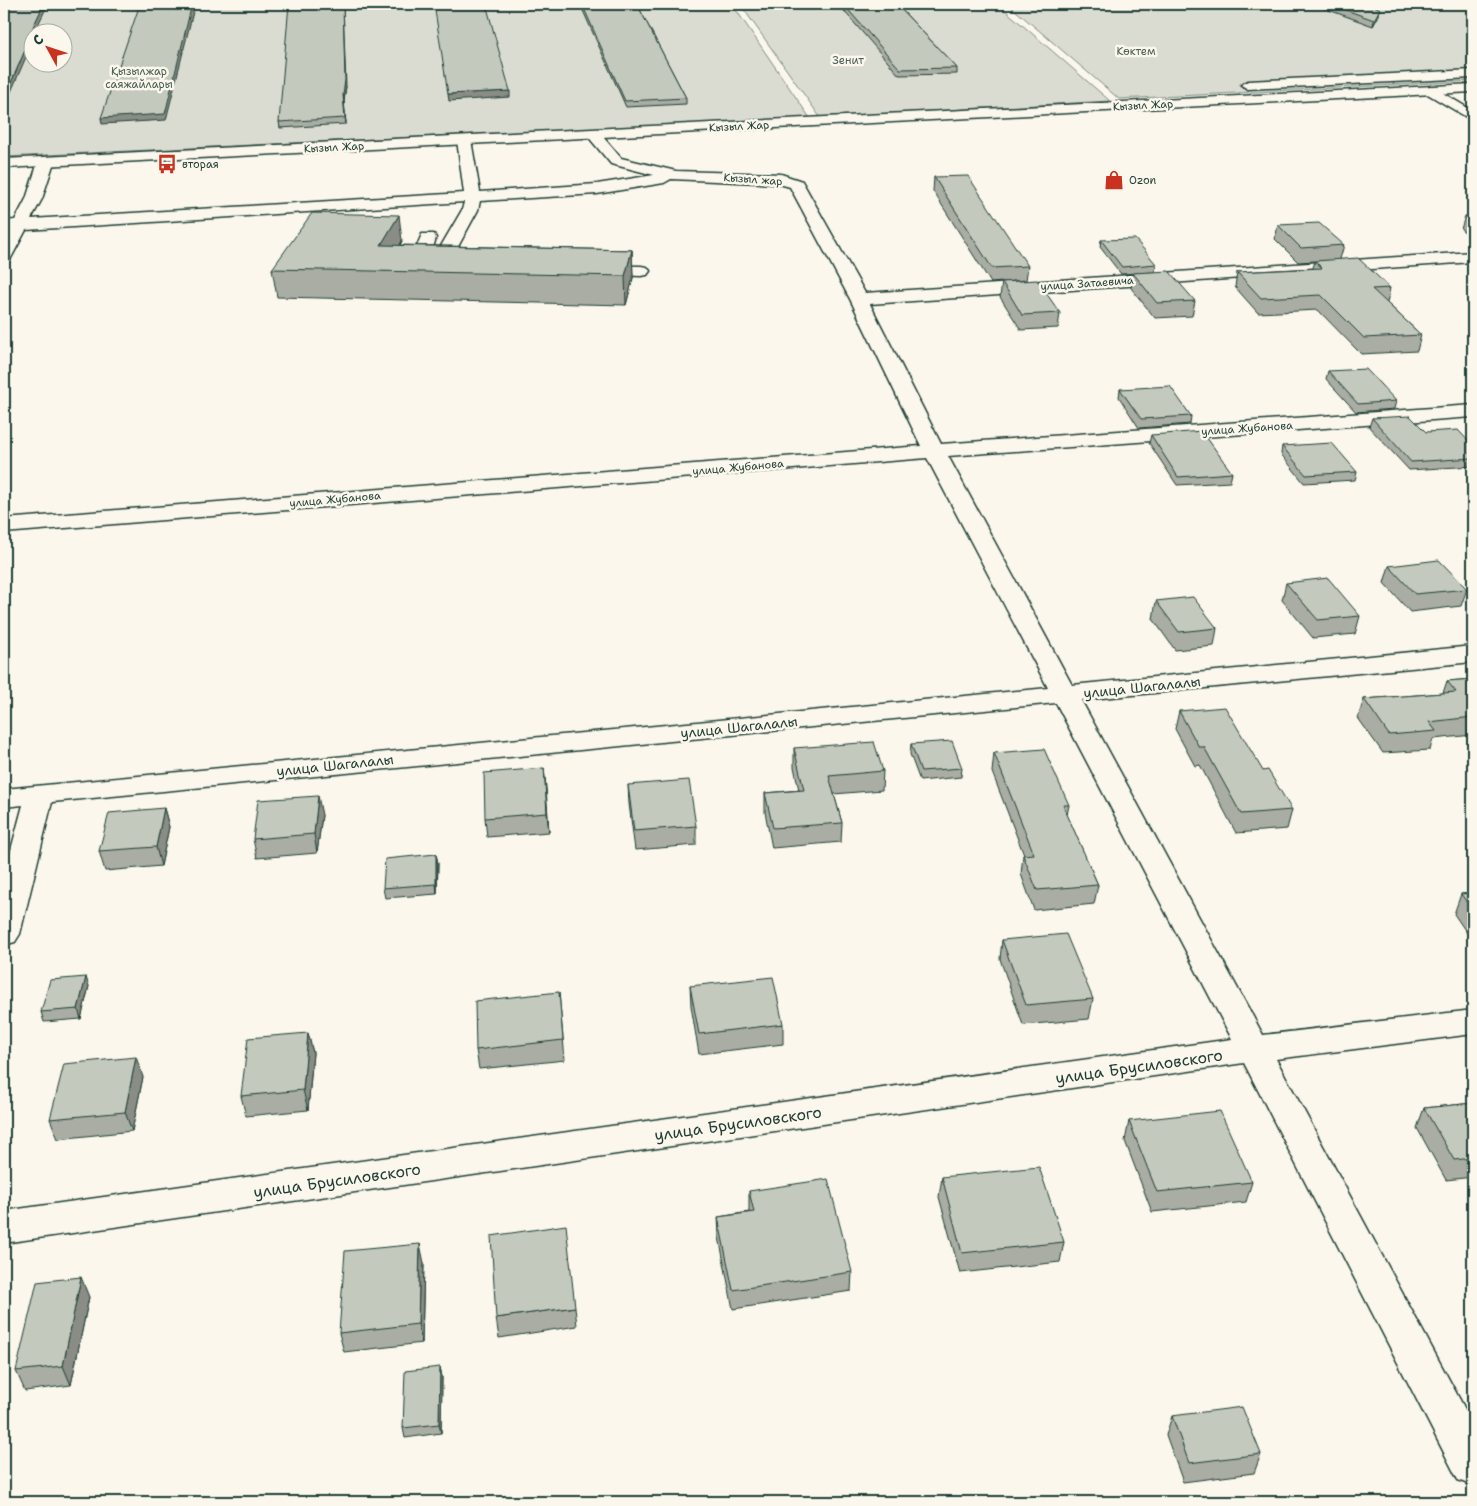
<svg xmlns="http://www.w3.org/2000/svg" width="1477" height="1506" font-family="'Shantell Sans',sans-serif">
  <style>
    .green { fill: #dbdcd1; stroke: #7d8c82; fill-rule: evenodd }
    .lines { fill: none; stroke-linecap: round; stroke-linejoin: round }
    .minor-casing { stroke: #1f3d34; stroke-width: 3 }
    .major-casing { stroke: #1f3d34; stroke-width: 3 }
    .minor { fill: #fbf7ec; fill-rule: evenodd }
    .major { fill: #fbf7ec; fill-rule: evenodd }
    .wall { fill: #a9ada3; stroke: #1f3d34 }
    .shaded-wall { fill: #898d85; stroke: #1f3d34 }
    .building { fill: #c4c9be; stroke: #1f3d34 }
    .labels { text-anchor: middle; stroke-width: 5; stroke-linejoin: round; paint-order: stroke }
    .far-park-label { font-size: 11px; fill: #455d53; stroke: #fbf7ec }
    .far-street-label { font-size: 11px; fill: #1f3d34; stroke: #fbf7ec }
    .far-poi-label { font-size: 11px; fill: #1f3d34; stroke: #fbf7ec; text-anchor: start }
    .street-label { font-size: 14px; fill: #1f3d34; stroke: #fbf7ec }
    .near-street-label { font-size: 16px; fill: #1f3d34; stroke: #fbf7ec }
  </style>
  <rect width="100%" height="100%" fill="#fbf7ec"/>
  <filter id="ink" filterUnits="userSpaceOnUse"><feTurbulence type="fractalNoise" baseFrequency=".02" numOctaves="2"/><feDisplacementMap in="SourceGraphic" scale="10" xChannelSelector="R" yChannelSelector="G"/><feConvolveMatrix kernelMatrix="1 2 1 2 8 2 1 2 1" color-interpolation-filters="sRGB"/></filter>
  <g filter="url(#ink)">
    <path class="green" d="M 4,4 L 732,4 L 810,118 L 4,157 ZM 32,32 L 62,32 L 62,62 L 32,62 Z
      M 740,4 L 998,4 L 1110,101 L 820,117 Z
      M 1008,4 L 1473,4 L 1473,81 L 1119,99 Z"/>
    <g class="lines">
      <defs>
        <path id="minor" d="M 1473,70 L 1473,78 L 1248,89 L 1241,85 L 1248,81 Z
          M 1431,86 L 1473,111 L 1473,121 L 1426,93 L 1424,90 Z
          M 593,130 L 598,131 L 621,158 L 676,171 L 781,174 L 802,181 L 865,293 L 1473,252 L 1473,262 L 870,304 L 941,444 L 1473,405 L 1473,417 L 948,456 L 1072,685 L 1473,646 L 1473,662 L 1081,700 L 1263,1035 L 1473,1010 L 1473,1034 L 1276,1059 L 1473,1424 L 1473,1486 L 1458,1480 L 1244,1063 L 4,1243 L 4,1211 L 1232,1039 L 1056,703 L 52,802 L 20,934 L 15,942 L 4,945 L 4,876 L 23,805 L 4,807 L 4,789 L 1048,688 L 927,458 L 4,533 L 4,519 L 921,446 L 850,299 L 790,187 L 779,184 L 671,179 L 664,183 L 597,194 L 480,201 L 478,210 L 448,265 L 445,269 L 439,270 L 414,264 L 411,260 L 422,234 L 434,234 L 436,238 L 430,257 L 434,258 L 462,210 L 464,202 L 26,230 L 10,260 L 4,261 L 4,241 L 9,231 L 4,231 L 4,221 L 15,220 L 26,199 L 38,162 L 46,157 L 54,162 L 42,199 L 31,219 L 464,193 L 457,140 L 464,136 L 471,140 L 480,192 L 597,184 L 654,175 L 611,164 L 586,134 Z
          M 595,265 L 641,266 L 647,267 L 650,271 L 647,275 L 641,276 L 589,274 L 586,270 L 589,266 Z"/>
        <path id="major" d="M 1473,84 L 1473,92 L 4,168 L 4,159 Z"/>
      </defs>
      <use href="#minor" class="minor-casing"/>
      <use href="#major" class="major-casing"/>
      <use href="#minor" class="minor"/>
      <use href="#major" class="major"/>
    </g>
    <path class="wall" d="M 580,4 L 637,4 L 686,98 L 686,104 L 626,107 Z
      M 838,4 L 896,4 L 957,68 L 957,74 L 899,75 Z
      M 1312,4 L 1371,4 L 1379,15 L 1373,26 Z
      M 346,86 L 344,101 L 346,124 L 280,128 L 279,122 Z
      M 934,177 L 1028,266 L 1026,280 L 991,283 L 933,191 Z
      M 1465,216 L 1473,216 L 1473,239 L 1461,229 Z
      M 1278,225 L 1344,245 L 1340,259 L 1390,288 L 1387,303 L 1421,335 L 1417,351 L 1361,354 L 1318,310 L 1258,313 L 1235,287 L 1237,272 L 1313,268 L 1315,261 L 1298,262 L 1275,239 Z
      M 1101,240 L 1156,264 L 1155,272 L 1121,274 L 1100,247 Z
      M 402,241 L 400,245 L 632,250 L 633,278 L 626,305 L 277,297 L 272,269 Z
      M 1133,273 L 1195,301 L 1192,316 L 1155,318 L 1131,288 Z
      M 1002,282 L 1060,313 L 1058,328 L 1021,330 L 1000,297 Z
      M 1328,371 L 1396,401 L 1394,409 L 1356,412 L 1326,379 Z
      M 1120,389 L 1191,416 L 1190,424 L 1139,428 L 1119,397 Z
      M 1372,418 L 1426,432 L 1473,446 L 1473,466 L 1409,470 L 1369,427 Z
      M 1151,435 L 1232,473 L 1230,482 L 1177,485 L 1149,443 Z
      M 1282,446 L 1357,472 L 1355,480 L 1304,483 L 1281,454 Z
      M 1389,566 L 1467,589 L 1461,606 L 1410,612 L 1384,583 Z
      M 1286,583 L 1360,616 L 1355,634 L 1313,638 L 1282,600 Z
      M 1156,601 L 1217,628 L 1214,646 L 1175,650 L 1153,619 Z
      M 1473,679 L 1473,735 L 1433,739 L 1430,750 L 1383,753 L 1358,718 L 1364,699 L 1443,693 L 1447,681 Z
      M 1179,711 L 1263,771 L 1292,810 L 1287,829 L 1236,833 L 1200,765 L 1195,766 L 1175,729 Z
      M 911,744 L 962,768 L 961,777 L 920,781 L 910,754 Z
      M 794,748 L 883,771 L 882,790 L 834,794 L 842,823 L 841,842 L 772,848 L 765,812 L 765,793 L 799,790 L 794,767 Z
      M 994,753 L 1069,805 L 1067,815 L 1098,885 L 1094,904 L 1034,910 L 1021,874 L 1023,855 L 1024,855 L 992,772 Z
      M 544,768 L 549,832 L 487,837 L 485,818 Z
      M 628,785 L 696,826 L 696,845 L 635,850 L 629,804 Z
      M 164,808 L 169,827 L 161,866 L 105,871 L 99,851 Z
      M 322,815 L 317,853 L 257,858 L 253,839 Z
      M 436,854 L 438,864 L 437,894 L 385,898 L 383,888 Z
      M 1473,893 L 1473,942 L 1454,914 L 1461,894 Z
      M 1002,940 L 1093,999 L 1089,1019 L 1023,1025 L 1000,959 Z
      M 89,986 L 81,1019 L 44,1022 L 41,1012 Z
      M 690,986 L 783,1024 L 783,1044 L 699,1054 L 691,1006 Z
      M 559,992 L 565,1060 L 479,1069 L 476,1050 Z
      M 308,1033 L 313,1053 L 308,1110 L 246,1116 L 241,1096 Z
      M 143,1077 L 132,1131 L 58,1139 L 50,1119 Z
      M 1473,1103 L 1473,1177 L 1446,1180 L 1417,1128 L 1424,1108 Z
      M 1129,1121 L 1252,1182 L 1246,1202 L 1152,1212 L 1125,1141 Z
      M 942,1177 L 1064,1242 L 1060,1262 L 960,1273 L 939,1197 Z
      M 749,1191 L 852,1272 L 851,1291 L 733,1309 L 719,1237 L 718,1217 L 749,1212 Z
      M 424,1263 L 422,1343 L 344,1352 L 339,1333 Z
      M 89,1297 L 71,1385 L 25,1391 L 16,1371 Z
      M 575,1307 L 577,1326 L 499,1338 L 496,1318 Z
      M 440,1367 L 442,1377 L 441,1433 L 405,1438 L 403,1428 Z
      M 1172,1416 L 1261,1454 L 1254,1473 L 1183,1482 L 1166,1435 Z"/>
    <path class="shaded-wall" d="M 44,4 L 48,4 L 36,29 L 37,32 L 33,32 L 33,27 Z
      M 192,4 L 195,4 L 166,120 L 102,124 L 101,118 Z
      M 343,4 L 346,86 L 344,101 L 346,124 L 343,95 Z
      M 1380,9 L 1379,15 L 1373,26 L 1374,20 Z
      M 32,34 L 32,43 L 4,108 L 4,99 Z
      M 510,91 L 510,97 L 449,101 L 448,94 Z
      M 399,215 L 402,241 L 385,272 L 381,245 Z
      M 632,250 L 633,278 L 626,305 L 625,276 Z
      M 544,768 L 546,787 L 549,832 L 547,813 Z
      M 318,796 L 322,815 L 317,853 L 314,834 Z
      M 164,808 L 169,827 L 161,866 L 156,847 Z
      M 436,854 L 438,864 L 437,894 L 436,884 Z
      M 86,977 L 89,986 L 81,1019 L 78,1009 Z
      M 308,1033 L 313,1053 L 308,1110 L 303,1090 Z
      M 136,1057 L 143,1077 L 132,1131 L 125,1112 Z
      M 420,1244 L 424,1263 L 422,1343 L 418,1324 Z
      M 81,1277 L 89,1297 L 71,1385 L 63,1366 Z
      M 440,1367 L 442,1377 L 441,1433 L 439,1424 Z"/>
    <path class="building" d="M 4,4 L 44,4 L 33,27 L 36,27 L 33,32 L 32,32 L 32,34 L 4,99 Z
      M 140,4 L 192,4 L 165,114 L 101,118 Z
      M 289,4 L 343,4 L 345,80 L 343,95 L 345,118 L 279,122 Z
      M 434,4 L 486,4 L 510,91 L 448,94 Z
      M 582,4 L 637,4 L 686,98 L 625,101 Z
      M 843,4 L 896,4 L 957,68 L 900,69 Z
      M 1329,4 L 1371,4 L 1380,9 L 1374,20 Z
      M 968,176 L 1028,266 L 992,268 L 934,177 Z
      M 312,213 L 399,215 L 381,245 L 632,250 L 625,276 L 272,269 Z
      M 1465,216 L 1473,216 L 1473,223 Z
      M 1319,223 L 1344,245 L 1301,248 L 1278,225 Z
      M 1135,239 L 1156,264 L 1122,267 L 1101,240 Z
      M 1358,258 L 1390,288 L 1372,289 L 1421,335 L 1364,338 L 1321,295 L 1261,298 L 1237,272 L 1322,268 L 1315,261 Z
      M 1169,271 L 1195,301 L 1157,303 L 1133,273 Z
      M 1037,280 L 1060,313 L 1022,315 L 1002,282 Z
      M 1366,369 L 1396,401 L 1358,404 L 1328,371 Z
      M 1170,386 L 1191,416 L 1141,419 L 1120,389 Z
      M 1410,416 L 1426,432 L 1458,430 L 1473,446 L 1473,458 L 1411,462 L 1372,418 Z
      M 1202,431 L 1232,473 L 1178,477 L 1151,435 Z
      M 1332,443 L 1357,472 L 1306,475 L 1282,446 Z
      M 1439,560 L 1467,589 L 1415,594 L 1389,566 Z
      M 1328,578 L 1360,616 L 1318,620 L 1286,583 Z
      M 1193,597 L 1217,628 L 1179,632 L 1156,601 Z
      M 1473,679 L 1473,717 L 1429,722 L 1436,731 L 1389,735 L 1364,699 L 1456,692 L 1447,681 Z
      M 1225,707 L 1263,771 L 1268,770 L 1292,810 L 1241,814 L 1204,747 L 1199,747 L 1179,711 Z
      M 952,741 L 962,768 L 921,771 L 911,744 Z
      M 874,742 L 883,771 L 829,776 L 842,823 L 773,828 L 765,793 L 804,790 L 794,748 Z
      M 1044,749 L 1069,805 L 1063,805 L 1098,885 L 1037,890 L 1023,855 L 1034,854 L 994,753 Z
      M 544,768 L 547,813 L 485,818 L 484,773 Z
      M 689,780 L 696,826 L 634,831 L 628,785 Z
      M 318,796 L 314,834 L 253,839 L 258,800 Z
      M 164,808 L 156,847 L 99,851 L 109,813 Z
      M 436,854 L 436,884 L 383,888 L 385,859 Z
      M 1473,893 L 1473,911 L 1461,894 Z
      M 1066,934 L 1093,999 L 1026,1005 L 1002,940 Z
      M 86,977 L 78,1009 L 41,1012 L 50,980 Z
      M 773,977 L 783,1024 L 699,1034 L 690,986 Z
      M 559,992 L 563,1040 L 476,1050 L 475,1001 Z
      M 308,1033 L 303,1090 L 241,1096 L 248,1038 Z
      M 136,1057 L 125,1112 L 50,1119 L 64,1064 Z
      M 1473,1103 L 1473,1158 L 1454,1160 L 1424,1108 Z
      M 1220,1111 L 1252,1182 L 1157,1192 L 1129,1121 Z
      M 1039,1167 L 1064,1242 L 962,1253 L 942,1177 Z
      M 828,1179 L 852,1272 L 733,1290 L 718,1217 L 754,1212 L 749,1191 Z
      M 566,1225 L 575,1307 L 496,1318 L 491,1236 Z
      M 420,1244 L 418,1324 L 339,1333 L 345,1251 Z
      M 81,1277 L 63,1366 L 16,1371 L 37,1282 Z
      M 440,1367 L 439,1424 L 403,1428 L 405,1371 Z
      M 1242,1407 L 1261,1454 L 1189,1463 L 1172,1416 Z"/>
  </g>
  <defs>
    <symbol id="bus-bare" viewBox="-9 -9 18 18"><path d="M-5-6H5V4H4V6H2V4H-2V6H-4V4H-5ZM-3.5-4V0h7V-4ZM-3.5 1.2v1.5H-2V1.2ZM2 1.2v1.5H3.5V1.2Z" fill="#c8321e" stroke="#fbf7ec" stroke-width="2.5" paint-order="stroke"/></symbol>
    <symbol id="shop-bare" viewBox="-9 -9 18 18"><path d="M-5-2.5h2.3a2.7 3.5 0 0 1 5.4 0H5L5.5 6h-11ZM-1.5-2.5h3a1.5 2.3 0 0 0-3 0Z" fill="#c8321e" stroke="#fbf7ec" stroke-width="2.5" paint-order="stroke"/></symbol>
  </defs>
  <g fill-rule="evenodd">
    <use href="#bus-bare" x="153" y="150" width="28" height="28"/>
    <use href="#shop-bare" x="1100" y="166" width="28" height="28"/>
  </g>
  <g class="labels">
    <g class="far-park-label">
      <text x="1136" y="55">Көктем</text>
      <text x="848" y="64">Зенит</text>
      <text x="139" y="75">Қызылжар<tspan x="139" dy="13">саяжайлары</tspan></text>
    </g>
    <g class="far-street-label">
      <text transform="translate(1143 105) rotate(-3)" y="4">Кызыл Жар</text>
      <text transform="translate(739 126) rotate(-3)" y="4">Кызыл Жар</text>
      <text transform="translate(334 147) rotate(-3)" y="4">Кызыл Жар</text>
      <text transform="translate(753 179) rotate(4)" y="4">Кызыл жар</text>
      <text transform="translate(1087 283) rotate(-4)" y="4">улица Затаевича</text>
      <text transform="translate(1247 428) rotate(-4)" y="4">улица Жубанова</text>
      <text transform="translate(738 467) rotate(-5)" y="4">улица Жубанова</text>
      <text transform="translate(335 499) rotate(-5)" y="4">улица Жубанова</text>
    </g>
    <g class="far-poi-label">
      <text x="182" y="168">вторая</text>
      <text x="1129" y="184">Ozon</text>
    </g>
    <g class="street-label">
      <text transform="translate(1142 687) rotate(-6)" y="5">улица Шагалалы</text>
      <text transform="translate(739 727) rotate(-6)" y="5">улица Шагалалы</text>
      <text transform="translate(335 765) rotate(-6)" y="5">улица Шагалалы</text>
    </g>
    <g class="near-street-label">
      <text transform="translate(1139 1066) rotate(-8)" y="6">улица Брусиловского</text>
      <text transform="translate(738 1123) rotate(-8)" y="6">улица Брусиловского</text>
      <text transform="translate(337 1180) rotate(-8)" y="6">улица Брусиловского</text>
    </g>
  </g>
  <rect width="1477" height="1506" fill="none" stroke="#fbf7ec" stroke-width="20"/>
  <rect x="10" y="10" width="1457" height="1486" fill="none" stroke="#1f3d34" stroke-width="2" filter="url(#ink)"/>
  <g transform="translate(48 48) rotate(310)"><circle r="24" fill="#fbf7ec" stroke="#a3ada2"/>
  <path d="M0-4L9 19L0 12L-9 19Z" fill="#c8321e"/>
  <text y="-8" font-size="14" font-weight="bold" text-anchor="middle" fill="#1f3d34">С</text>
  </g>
</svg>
